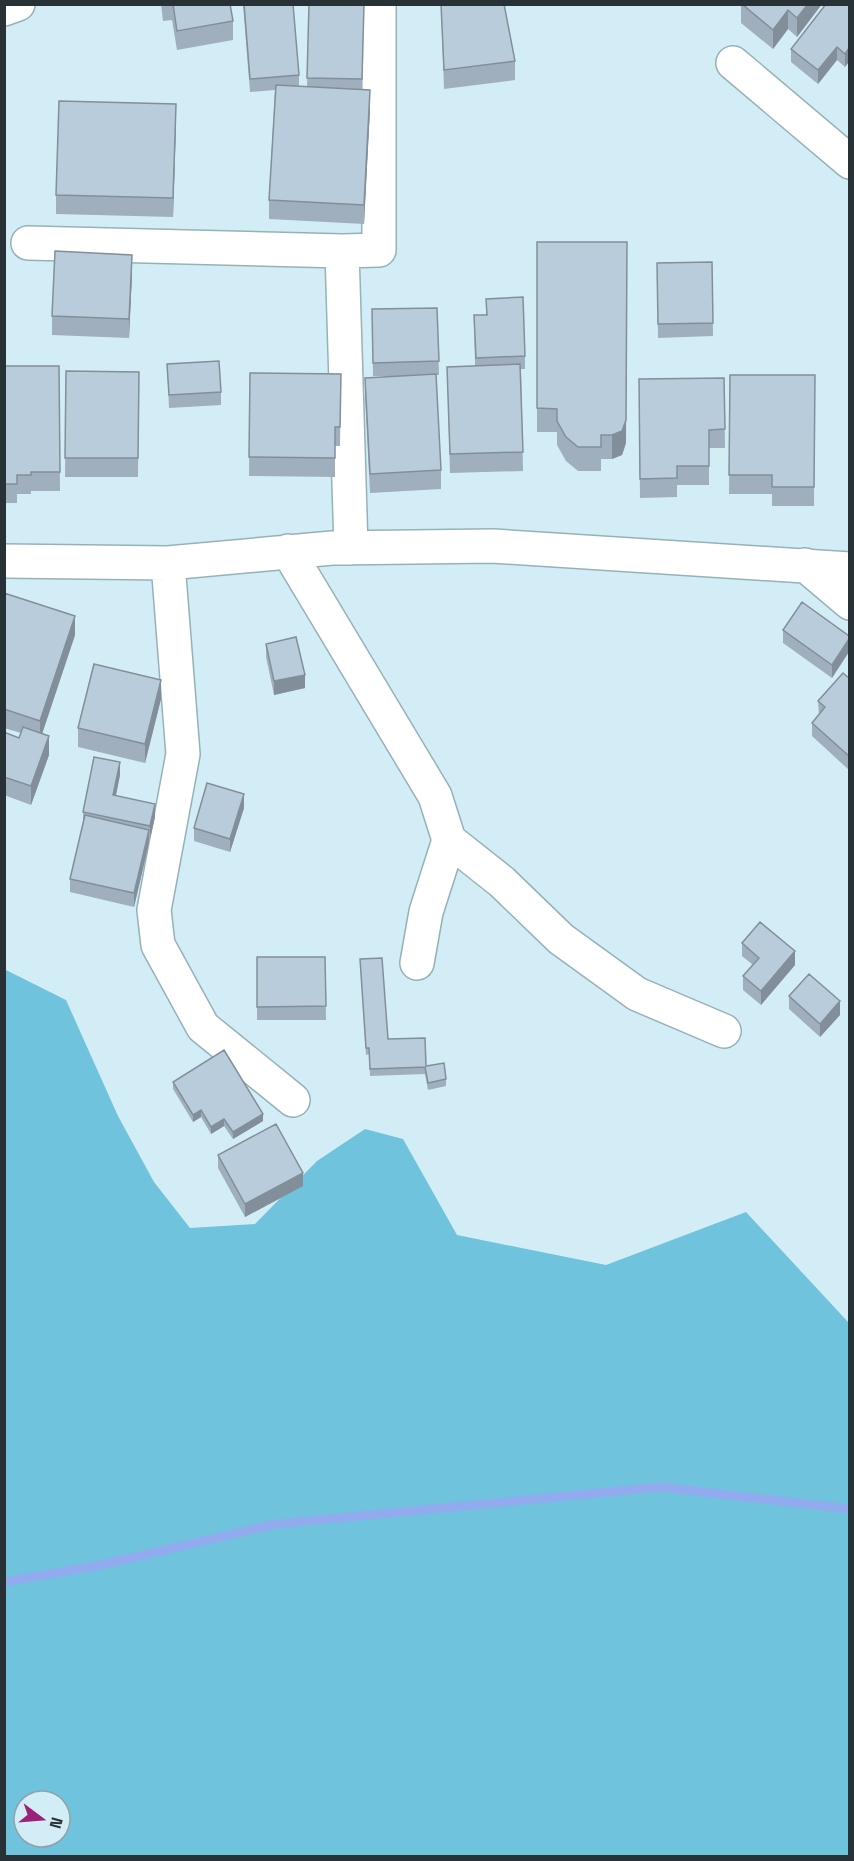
<svg xmlns="http://www.w3.org/2000/svg" width="854" height="1861" font-family="'Space Grotesk',sans-serif">
  <style>
    .green { fill: #70c3dc; fill-rule: evenodd }
    .lines { fill: none; stroke-linecap: round; stroke-linejoin: round }
    .stream { stroke: #92abee; stroke-width: 9 }
    .minor-casing { stroke: #97b1b9; stroke-width: 36 }
    .minor { stroke: #fff; stroke-width: 33 }
    .wall { fill: #9fafbd }
    .shaded-wall { fill: #828f9a }
    .building { fill: #b9ccdc; stroke: #828f9a; stroke-width: 1.5 }
  </style>
  <rect width="100%" height="100%" fill="#d3edf6"/>
  <path class="green" d="M 4,969 L 66,1000 L 118,1116 L 154,1182 L 190,1228 L 255,1224 L 317,1161 L 365,1129 L 403,1139 L 457,1235 L 606,1265 L 746,1212 L 849,1323 L 849,1856 L 5,1856 ZM 24,1801 L 60,1801 L 60,1837 L 24,1837 Z"/>
  <g class="lines">
    <path class="stream" d="M 4,1582 L 101,1565 L 276,1524 L 660,1487 L 850,1509"/>
    <defs>
      <path id="minor" d="M 4,9 L 18,4
        M 733,63 L 850,162
        M 28,243 L 342,251
        M 351,548 L 342,251 L 379,250 L 379,4
        M 288,551 L 435,796 L 449,840 L 426,912 L 417,963
        M 4,561 L 168,563 L 332,548 L 493,546 L 850,569
        M 168,563 L 183,754 L 154,910 L 158,945 L 203,1027 L 293,1100
        M 805,565 L 850,603
        M 449,840 L 502,882 L 561,939 L 637,994 L 724,1031"/>
    </defs>
    <use href="#minor" class="minor-casing"/>
    <use href="#minor" class="minor"/>
  </g>
  <path class="wall" d="M 161,4 L 230,4 L 233,21 L 233,40 L 177,50 L 172,20 L 163,21 Z
    M 243,4 L 293,4 L 299,75 L 299,86 L 307,87 L 309,4 L 364,4 L 362,90 L 370,109 L 364,224 L 269,219 L 269,200 L 275,90 L 250,92 Z
    M 441,4 L 515,61 L 515,80 L 444,89 Z
    M 741,4 L 822,4 L 797,37 L 788,29 L 773,49 L 741,23 Z
    M 849,4 L 845,67 L 837,60 L 818,84 L 791,62 L 791,49 Z
    M 176,123 L 173,217 L 56,214 L 56,195 Z
    M 537,242 L 626,443 L 622,455 L 612,459 L 601,459 L 601,471 L 578,471 L 566,461 L 557,445 L 557,432 L 537,432 Z
    M 712,262 L 713,336 L 658,338 L 657,263 Z
    M 132,274 L 129,338 L 52,335 L 52,316 Z
    M 486,299 L 525,356 L 525,369 L 521,369 L 523,471 L 450,473 L 447,367 L 475,366 L 474,315 L 486,315 Z
    M 437,308 L 439,375 L 436,375 L 441,470 L 441,489 L 370,493 L 365,397 L 365,378 L 405,376 L 373,376 L 372,309 Z
    M 167,364 L 221,392 L 221,405 L 169,408 Z
    M 4,366 L 59,366 L 60,491 L 31,491 L 31,494 L 17,494 L 17,503 L 4,503 Z
    M 66,371 L 139,372 L 138,477 L 65,477 Z
    M 250,373 L 341,374 L 340,446 L 335,446 L 335,477 L 249,476 Z
    M 730,375 L 815,375 L 814,506 L 772,506 L 772,494 L 729,494 Z
    M 724,378 L 725,448 L 709,448 L 709,485 L 677,485 L 677,497 L 640,498 L 639,379 Z
    M 4,593 L 75,635 L 42,734 L 49,755 L 31,805 L 4,795 L 4,732 L 19,738 L 21,733 L 4,728 Z
    M 783,630 L 849,636 L 832,678 L 783,643 Z
    M 266,644 L 305,688 L 274,695 L 266,657 Z
    M 849,678 L 849,770 L 812,736 L 812,723 L 819,715 L 818,701 Z
    M 161,699 L 145,763 L 78,747 L 78,728 Z
    M 120,775 L 116,796 L 155,817 L 150,839 L 149,839 L 149,843 L 134,907 L 70,892 L 70,879 L 83,823 L 83,812 Z
    M 244,808 L 230,852 L 194,841 L 194,828 Z
    M 742,943 L 795,965 L 761,1005 L 743,990 L 743,976 L 753,965 L 742,956 Z
    M 257,957 L 325,957 L 326,1020 L 257,1020 Z
    M 360,959 L 388,1039 L 426,1066 L 446,1079 L 446,1086 L 428,1090 L 425,1074 L 370,1076 L 369,1054 L 366,1055 Z
    M 789,996 L 840,1015 L 820,1037 L 789,1009 Z
    M 173,1082 L 263,1121 L 233,1139 L 224,1126 L 211,1134 L 201,1117 L 193,1122 L 173,1089 Z
    M 218,1155 L 303,1186 L 245,1217 L 218,1168 Z"/>
  <path class="shaded-wall" d="M 808,4 L 822,4 L 797,37 L 797,18 Z
    M 788,10 L 788,29 L 773,49 L 773,30 Z
    M 837,47 L 837,60 L 818,84 L 818,70 Z
    M 849,48 L 849,62 L 845,67 L 845,54 Z
    M 370,90 L 370,109 L 364,224 L 364,205 Z
    M 176,104 L 176,123 L 173,217 L 173,198 Z
    M 627,242 L 626,443 L 622,455 L 612,459 L 612,435 Z
    M 132,255 L 132,274 L 129,338 L 129,319 Z
    M 75,616 L 75,635 L 40,740 L 40,721 Z
    M 849,639 L 849,652 L 832,678 L 832,665 Z
    M 305,675 L 305,688 L 274,695 L 274,681 Z
    M 161,680 L 161,699 L 145,763 L 145,744 Z
    M 49,736 L 49,755 L 31,805 L 31,786 Z
    M 120,762 L 120,775 L 113,809 L 113,795 Z
    M 244,794 L 244,808 L 230,852 L 230,839 Z
    M 155,804 L 155,817 L 150,839 L 150,826 Z
    M 149,830 L 149,843 L 134,907 L 134,893 Z
    M 795,951 L 795,965 L 761,1005 L 761,991 Z
    M 840,1001 L 840,1015 L 820,1037 L 820,1024 Z
    M 201,1110 L 201,1117 L 193,1122 L 193,1115 Z
    M 263,1114 L 263,1121 L 233,1139 L 233,1132 Z
    M 224,1119 L 224,1126 L 211,1134 L 211,1127 Z
    M 303,1173 L 303,1186 L 245,1217 L 245,1204 Z"/>
  <path class="building" d="M 173,4 L 230,4 L 233,21 L 177,31 Z
    M 244,4 L 293,4 L 299,75 L 250,79 Z
    M 309,4 L 364,4 L 362,79 L 307,78 Z
    M 441,4 L 504,4 L 515,61 L 444,70 Z
    M 742,4 L 808,4 L 797,18 L 788,10 L 773,30 Z
    M 826,4 L 849,4 L 849,48 L 845,54 L 837,47 L 818,70 L 791,49 Z
    M 276,85 L 370,90 L 364,205 L 269,200 Z
    M 59,101 L 176,104 L 173,198 L 56,195 Z
    M 537,242 L 627,242 L 626,420 L 622,431 L 612,435 L 601,435 L 601,447 L 578,447 L 566,437 L 557,421 L 557,409 L 537,408 Z
    M 55,251 L 132,255 L 129,319 L 52,316 Z
    M 712,262 L 713,323 L 658,324 L 657,263 Z
    M 523,297 L 525,356 L 476,358 L 474,315 L 487,315 L 486,299 Z
    M 437,308 L 439,361 L 373,363 L 372,309 Z
    M 219,361 L 221,392 L 169,395 L 167,364 Z
    M 520,364 L 523,452 L 450,454 L 447,367 Z
    M 4,366 L 59,366 L 60,472 L 31,472 L 31,475 L 17,475 L 17,484 L 4,484 Z
    M 66,371 L 139,372 L 138,458 L 65,458 Z
    M 250,373 L 341,374 L 340,427 L 335,427 L 335,458 L 249,457 Z
    M 436,374 L 441,470 L 370,474 L 365,378 Z
    M 730,375 L 815,375 L 814,487 L 772,487 L 772,475 L 729,475 Z
    M 724,378 L 725,429 L 709,430 L 709,466 L 677,466 L 677,478 L 640,479 L 639,379 Z
    M 4,593 L 75,616 L 40,721 L 4,709 Z
    M 802,602 L 849,636 L 849,639 L 832,665 L 783,630 Z
    M 296,637 L 305,675 L 274,681 L 266,644 Z
    M 94,664 L 161,680 L 145,744 L 78,728 Z
    M 843,673 L 849,678 L 849,756 L 812,723 L 825,707 L 818,701 Z
    M 23,727 L 49,736 L 31,786 L 4,777 L 4,732 L 19,738 Z
    M 94,757 L 120,762 L 113,795 L 155,804 L 150,826 L 83,812 Z
    M 207,783 L 244,794 L 230,839 L 194,828 Z
    M 85,815 L 149,830 L 134,893 L 70,879 Z
    M 760,922 L 795,951 L 761,991 L 743,976 L 759,958 L 742,943 Z
    M 257,957 L 325,957 L 326,1006 L 257,1007 Z
    M 382,958 L 388,1039 L 425,1038 L 426,1066 L 444,1063 L 446,1079 L 428,1083 L 425,1067 L 370,1069 L 369,1048 L 366,1048 L 360,959 Z
    M 809,974 L 840,1001 L 820,1024 L 789,996 Z
    M 224,1050 L 263,1114 L 233,1132 L 224,1119 L 211,1127 L 201,1110 L 193,1115 L 173,1082 Z
    M 276,1124 L 303,1173 L 245,1204 L 218,1155 Z"/>
  <rect width="854" height="1861" fill="none" stroke="#283236" stroke-width="12"/>
  <g transform="translate(42 1819) rotate(106)"><circle r="28" fill="#d3edf6" stroke="#8fa2a9" stroke-width="1.5"/>
  <path d="M0-4.5L10 22L0 15L-10 22Z" fill="#9b2179"/>
  <text y="-9" font-size="16" font-weight="bold" text-anchor="middle" fill="#283236">N</text>
  </g>
</svg>
